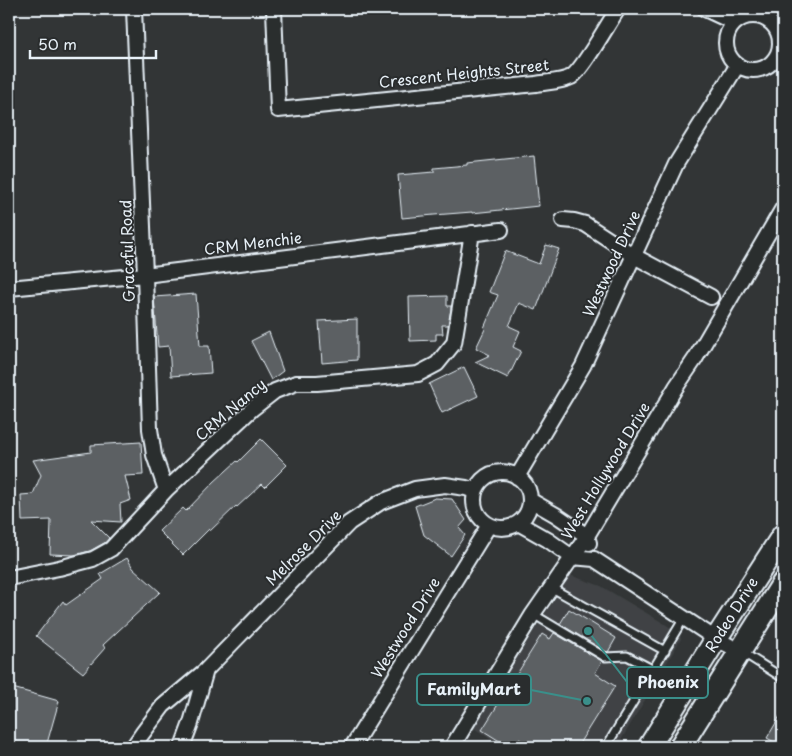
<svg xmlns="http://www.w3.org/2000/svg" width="792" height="756" font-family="'Playpen Sans',sans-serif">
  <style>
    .built { fill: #3f4244 }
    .building { fill: #5c6063; stroke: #e8f1f8 }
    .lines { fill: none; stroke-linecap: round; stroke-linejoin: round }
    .lane-casing { stroke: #e8f1f8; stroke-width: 11 }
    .street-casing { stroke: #e8f1f8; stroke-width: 18 }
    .primary-casing { stroke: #e8f1f8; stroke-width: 25 }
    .lane { stroke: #2a2d2e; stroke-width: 7 }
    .street { stroke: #2a2d2e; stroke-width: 14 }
    .primary { stroke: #2a2d2e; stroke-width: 21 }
    .labels { text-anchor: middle; stroke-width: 4; stroke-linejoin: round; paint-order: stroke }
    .street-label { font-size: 15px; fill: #e8f1f8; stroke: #2a2d2e }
    .leader { fill: none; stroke: #3a8f8a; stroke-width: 2 }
    .callout-dot { fill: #3a8f8a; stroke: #2a2d2e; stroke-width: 2 }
    .callout { fill: #2a2d2e; stroke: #3a8f8a; stroke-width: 2 }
    .callout-label { font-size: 16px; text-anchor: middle; font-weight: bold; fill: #e8f1f8 }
  </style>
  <rect width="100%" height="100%" fill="#323536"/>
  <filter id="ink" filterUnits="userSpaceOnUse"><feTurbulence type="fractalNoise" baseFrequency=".02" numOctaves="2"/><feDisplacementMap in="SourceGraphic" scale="10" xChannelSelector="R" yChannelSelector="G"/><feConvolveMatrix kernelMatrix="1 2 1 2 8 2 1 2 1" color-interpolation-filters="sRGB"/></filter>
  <g filter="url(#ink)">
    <path class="built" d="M 570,575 L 601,586 L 665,624 L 680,634 L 681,639 L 617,747 L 503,747 L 472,727 Z"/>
    <path class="building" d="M 534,156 L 539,206 L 472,213 L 472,212 L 434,215 L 402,218 L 398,175 L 434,172 L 434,168 L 467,165 L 467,163 Z
      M 546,245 L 559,249 L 536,310 L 519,303 L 509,326 L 520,331 L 513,347 L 521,351 L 508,378 L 475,362 L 490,355 L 476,348 L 485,329 L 484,328 L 498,295 L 489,292 L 505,251 L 539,264 Z
      M 196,294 L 200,346 L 209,346 L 211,373 L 171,376 L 169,346 L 158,347 L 154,297 Z
      M 447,296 L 447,306 L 451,306 L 451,309 L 448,325 L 442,325 L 443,334 L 436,334 L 436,340 L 410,341 L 409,297 Z
      M 357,319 L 357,360 L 322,363 L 319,321 Z
      M 269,332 L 283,371 L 271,380 L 251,341 Z
      M 464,367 L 478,396 L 442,413 L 429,384 Z
      M 261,439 L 287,465 L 265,487 L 262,484 L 237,507 L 236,506 L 210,531 L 209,529 L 183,555 L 159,531 L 183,508 L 186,511 L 214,482 L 237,461 L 238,462 Z
      M 141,442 L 143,475 L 125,476 L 131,500 L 120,504 L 121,522 L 91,520 L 109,538 L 106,542 L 90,551 L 74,555 L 50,554 L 51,520 L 22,521 L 21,495 L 33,494 L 41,475 L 33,460 L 91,452 L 91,445 Z
      M 435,498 L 452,499 L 466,520 L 459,528 L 465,535 L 451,556 L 424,535 L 415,506 Z
      M 127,558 L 133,568 L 160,592 L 103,645 L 105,648 L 83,673 L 36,636 L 63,601 L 66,605 L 103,579 L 100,574 Z
      M 569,609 L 616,638 L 608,652 L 606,652 L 560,624 Z
      M 554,633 L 602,661 L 595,673 L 615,686 L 577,747 L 532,747 L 519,739 L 517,743 L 513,741 L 509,747 L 482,730 L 542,634 L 550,639 Z
      M 9,687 L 59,701 L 46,747 L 9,747 Z
      M 783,711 L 783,747 L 767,738 Z"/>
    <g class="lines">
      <defs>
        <path id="lane" d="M 552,588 L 665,651
          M 533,614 L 605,657 L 627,656 L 654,670
          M 742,652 L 783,678
          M 606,747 L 684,618"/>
        <path id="street" d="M 134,9 L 145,275 L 150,429 L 154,455 L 166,490
          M 274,9 L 278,110 L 536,84 C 547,82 561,82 571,77 C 582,71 609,22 618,9
          M 705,9 L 735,23
          M726 43a27 27 0 1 1 54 0a27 27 0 1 1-54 0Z
          M 563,220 L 574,221 L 585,224 L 634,256 L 711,297
          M 9,288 L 145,275 L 501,230
          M474 500a28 28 0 1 1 56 0a28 28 0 1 1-56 0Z
          M 517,477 L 583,366 L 676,164 L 737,66
          M 530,500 L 556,515 L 587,536 L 589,543
          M 518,523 L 548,540 L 572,557 L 594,559 L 684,618 L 716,639 L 740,651
          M 9,578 L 59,568 L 93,559 L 111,549 L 166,490 L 252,409 L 275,391 L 296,383 L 317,383 L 418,374 L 437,364 L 454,343 L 472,233
          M 133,747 L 142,734 L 163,706 L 206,670 L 349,523 L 381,502 L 415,489 L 445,485 L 466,488 L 475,491
          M 182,747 L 191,723 L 206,670
          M 352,747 L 489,525
          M 452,747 L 533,614 L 587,536 L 676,387 L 695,359 L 783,208"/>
        <path id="primary" d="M 649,747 L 716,639 L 783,535
          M 680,747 L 783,583"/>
      </defs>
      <use href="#lane" class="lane-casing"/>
      <use href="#street" class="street-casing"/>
      <use href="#primary" class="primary-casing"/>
      <use href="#lane" class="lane"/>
      <use href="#street" class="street"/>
      <use href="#primary" class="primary"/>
    </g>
  </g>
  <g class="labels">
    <g class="street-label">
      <text transform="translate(464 74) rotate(-6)" y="5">Crescent Heights Street</text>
      <text transform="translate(253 244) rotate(-7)" y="5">CRM Menchie</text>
      <text transform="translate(128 251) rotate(-92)" y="5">Graceful Road</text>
      <text transform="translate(612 264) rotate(-65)" y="5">Westwood Drive</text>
      <text transform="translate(231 410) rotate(-40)" y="5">CRM Nancy</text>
      <text transform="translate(606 471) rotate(-59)" y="5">West Hollywood Drive</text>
      <text transform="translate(304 548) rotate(-45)" y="5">Melrose Drive</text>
      <text transform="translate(732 615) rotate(-58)" y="5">Rodeo Drive</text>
      <text transform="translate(406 628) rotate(-58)" y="5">Westwood Drive</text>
    </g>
  </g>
  <path class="leader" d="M588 631L627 682M587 701L531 690"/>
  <g class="callout-dot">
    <circle cx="588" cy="631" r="5"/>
    <circle cx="587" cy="701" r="5"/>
  </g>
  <g class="callout">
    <rect x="627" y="667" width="81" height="31" rx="5"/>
    <rect x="417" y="674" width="114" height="31" rx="5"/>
  </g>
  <g class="callout-label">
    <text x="668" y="688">Phoenix</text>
    <text x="474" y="695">FamilyMart</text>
  </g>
  <rect width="792" height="756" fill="none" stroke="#2a2d2e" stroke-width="30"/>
  <rect x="15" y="15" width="762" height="726" fill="none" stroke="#e8f1f8" stroke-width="2" filter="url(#ink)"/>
  <path d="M30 50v8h126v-8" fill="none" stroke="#e8f1f8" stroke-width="2.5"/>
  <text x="38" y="50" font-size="15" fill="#e8f1f8" stroke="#2a2d2e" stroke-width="4" paint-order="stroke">50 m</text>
</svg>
